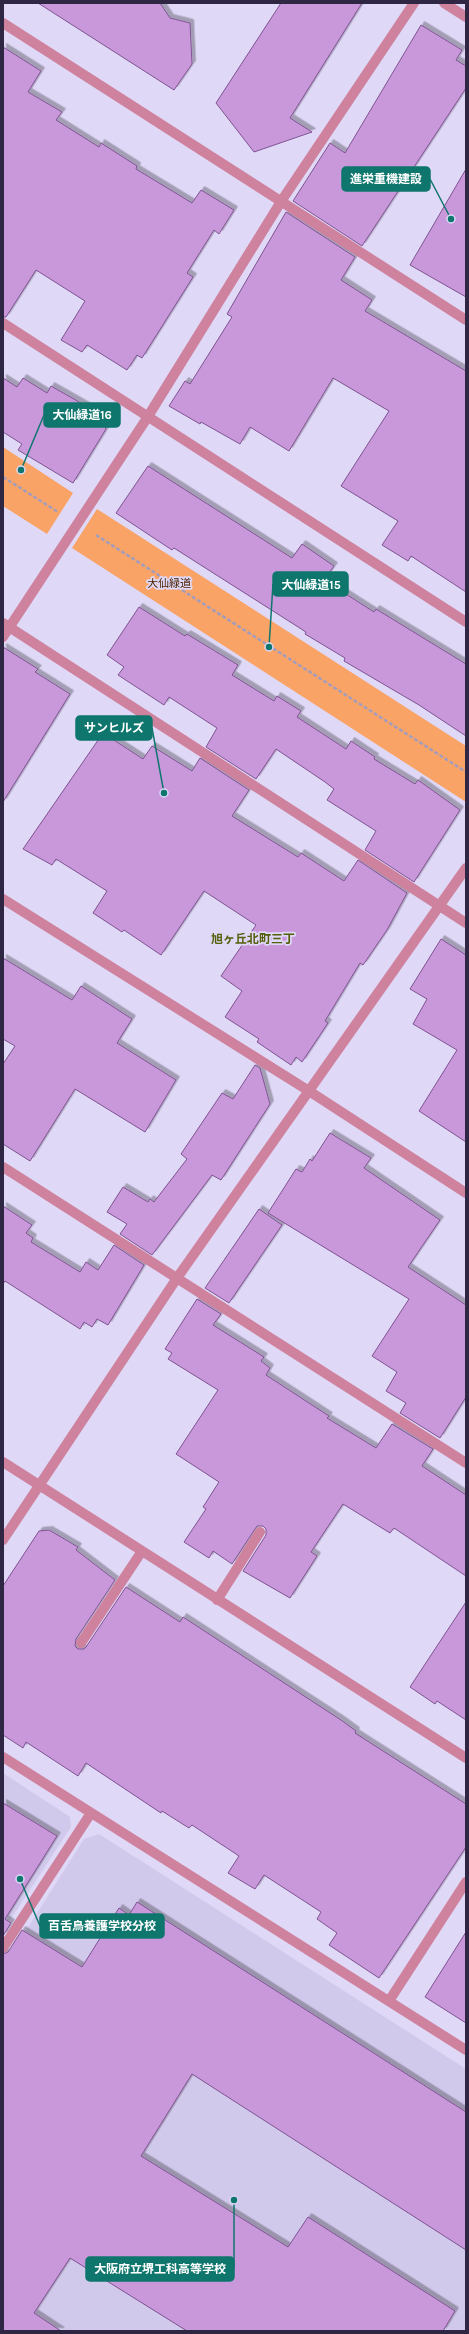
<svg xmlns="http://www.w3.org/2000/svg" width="469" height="2334" font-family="Karla,'Noto Sans JP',sans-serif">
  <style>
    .built { fill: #d1c9eb }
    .green { fill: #f9a466 }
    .building { fill: #c898db; stroke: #7f5391; filter: url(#shadow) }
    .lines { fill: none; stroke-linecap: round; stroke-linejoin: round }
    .path { stroke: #a49cbb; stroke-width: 2.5; stroke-dasharray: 4 2; stroke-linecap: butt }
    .minor { stroke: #ce829e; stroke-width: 10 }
    .labels { text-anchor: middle; stroke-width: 3.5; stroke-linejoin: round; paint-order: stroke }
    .park-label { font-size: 11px; fill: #4c2300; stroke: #dfd8f7 }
    .neighbourhood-label { font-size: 12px; font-weight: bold; fill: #555e0b; stroke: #dfd8f7 }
    .leader { fill: none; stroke: #0f766e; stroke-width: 1.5 }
    .callout-dot { fill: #0f766e; stroke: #dfd8f7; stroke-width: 1.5 }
    .callout { fill: #0f766e; stroke: #0f766e; stroke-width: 1.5 }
    .callout-label { font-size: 12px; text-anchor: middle; font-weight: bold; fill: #fff }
  </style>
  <defs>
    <filter id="shadow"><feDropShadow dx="3.5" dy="-3.5" stdDeviation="0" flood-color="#0004"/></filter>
  </defs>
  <rect width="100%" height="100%" fill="#dfd8f7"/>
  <path class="built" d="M 3,1773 L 70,1817 L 71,1827 L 3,1931 Z
    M 99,1834 L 466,2069 L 466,2331 L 3,2331 L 3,1967 L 84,1839 Z"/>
  <path class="green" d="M 3,447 L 73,493 L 47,534 L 3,506 Z
    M 97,509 L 466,746 L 466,802 L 72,548 Z"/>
  <path class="building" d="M 38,3 L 160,3 L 170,18 L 190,23 L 192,64 L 174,90 Z
    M 281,3 L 362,3 L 290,118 L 312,132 L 254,152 L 216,103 Z
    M 421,25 L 462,50 L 456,60 L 466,66 L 466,88 L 362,246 L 293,201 L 330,143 L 345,153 Z
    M 3,47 L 41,71 L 28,92 L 62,112 L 56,120 L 99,147 L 101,143 L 137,166 L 136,169 L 192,203 L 201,190 L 234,210 L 219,234 L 214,230 L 187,273 L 193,277 L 142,358 L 137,355 L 127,370 L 87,345 L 82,352 L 61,340 L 85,301 L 36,270 L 6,317 L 3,317 Z
    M 466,169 L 466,297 L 410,265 Z
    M 286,212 L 355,257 L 341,280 L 372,300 L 365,311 L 466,371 L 466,592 L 411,556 L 408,561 L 382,545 L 398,521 L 341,486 L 389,411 L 333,378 L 289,451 L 250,427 L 240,444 L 201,422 L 200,424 L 169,406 L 185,381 L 190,384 L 232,317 L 227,314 Z
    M 3,378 L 17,387 L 23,378 L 47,393 L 51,386 L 102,415 L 106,429 L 73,483 L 18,450 L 22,444 L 3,432 Z
    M 148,466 L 292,558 L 302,544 L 334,566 L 324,580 L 374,612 L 376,609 L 466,664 L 466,736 L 419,705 L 344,661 L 345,658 L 305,634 L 306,632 L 174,548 L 172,550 L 116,513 Z
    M 139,607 L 185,636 L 187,634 L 238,665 L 232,675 L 274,701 L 277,696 L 301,711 L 297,717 L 346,749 L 351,741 L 375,757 L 374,759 L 415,784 L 418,780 L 460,810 L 414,882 L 365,850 L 376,831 L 327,800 L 334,789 L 325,782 L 276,749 L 256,779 L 206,747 L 217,728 L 169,697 L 164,705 L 118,675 L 124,667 L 107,655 Z
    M 3,647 L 38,669 L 35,672 L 70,694 L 3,802 Z
    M 103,733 L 143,759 L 152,746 L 192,771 L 200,758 L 249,790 L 232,816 L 298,857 L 301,853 L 344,881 L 358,860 L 407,893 L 387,930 L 363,965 L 360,963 L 325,1021 L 328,1023 L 302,1062 L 296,1057 L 291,1065 L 257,1042 L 259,1039 L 225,1017 L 242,991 L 221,976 L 256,925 L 204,891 L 161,955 L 124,930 L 122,932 L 93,913 L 107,891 L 56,859 L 52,865 L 23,849 Z
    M 441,939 L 466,955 L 466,1142 L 419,1111 L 457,1050 L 413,1024 L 427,999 L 410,989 Z
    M 3,958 L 72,1000 L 81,986 L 132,1019 L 117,1043 L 176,1080 L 145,1132 L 75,1089 L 30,1161 L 3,1144 L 3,1064 L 15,1046 L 3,1039 Z
    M 255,1065 L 260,1068 L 270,1104 L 221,1180 L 212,1175 L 152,1255 L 120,1234 L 127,1224 L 107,1212 L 123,1187 L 148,1202 L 150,1199 L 154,1202 L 187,1159 L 181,1154 L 222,1093 L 233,1099 Z
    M 330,1133 L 371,1158 L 364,1168 L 440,1220 L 408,1267 L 466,1305 L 466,1397 L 440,1438 L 400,1413 L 406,1403 L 386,1391 L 397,1372 L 372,1356 L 409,1299 L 268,1213 L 296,1169 L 302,1172 L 310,1159 L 312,1161 Z
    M 3,1206 L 32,1225 L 26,1233 L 33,1238 L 31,1242 L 80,1272 L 86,1262 L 98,1270 L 114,1245 L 144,1265 L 108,1325 L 97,1319 L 92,1327 L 84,1322 L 80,1329 L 5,1281 L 3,1284 Z
    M 259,1209 L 282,1225 L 229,1303 L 205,1288 Z
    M 197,1299 L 221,1314 L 213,1325 L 264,1357 L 261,1361 L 270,1368 L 266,1375 L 329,1416 L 327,1418 L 376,1448 L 392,1424 L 433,1449 L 422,1466 L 466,1495 L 466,1576 L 394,1528 L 390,1533 L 343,1504 L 311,1552 L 317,1556 L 290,1598 L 243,1571 L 266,1535 L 266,1529 L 263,1526 L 257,1526 L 255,1529 L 232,1564 L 213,1551 L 209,1558 L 184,1542 L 206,1509 L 203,1507 L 219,1482 L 176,1454 L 218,1390 L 168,1359 L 172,1353 L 165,1349 Z
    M 49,1530 L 78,1547 L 76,1550 L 115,1580 L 76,1639 L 75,1646 L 78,1649 L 84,1649 L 86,1647 L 126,1587 L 180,1622 L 183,1617 L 341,1720 L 356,1731 L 355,1733 L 466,1804 L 466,1847 L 379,1978 L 329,1945 L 337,1933 L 317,1919 L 321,1912 L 264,1875 L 255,1889 L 228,1873 L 239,1856 L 192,1825 L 189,1828 L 162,1811 L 161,1813 L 86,1763 L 78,1776 L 26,1742 L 23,1748 L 3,1735 L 3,1586 L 39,1531 Z
    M 466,1602 L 466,1720 L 437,1701 L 435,1704 L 410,1687 Z
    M 3,1803 L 57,1836 L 5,1919 L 11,1923 L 3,1936 Z
    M 137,1902 L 466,2112 L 466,2250 L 192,2074 L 141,2156 L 288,2247 L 308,2217 L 455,2311 L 443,2331 L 187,2331 L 70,2258 L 34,2313 L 61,2331 L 3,2331 L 3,1954 L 8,1952 L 22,1930 L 82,1967 L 119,1908 L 129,1915 Z
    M 466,1932 L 466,2023 L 425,1997 Z"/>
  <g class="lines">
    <path class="path" d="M 3,477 L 58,512
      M 96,535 L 466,772"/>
    <path class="minor" d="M 444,3 L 466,17
      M 3,23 L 466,320
      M 3,323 L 466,622
      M 3,623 L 466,923
      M 3,637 L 147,418 L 282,200 L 414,3
      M 3,899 L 309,1091 L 466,1193
      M 3,1167 L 466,1463
      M 3,1462 L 466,1758
      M 3,1540 L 177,1278 L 466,868
      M 217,1600 L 260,1532
      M 81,1643 L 142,1551
      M 3,1757 L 466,2050
      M 3,1948 L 91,1813
      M 389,2001 L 466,1882"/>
  </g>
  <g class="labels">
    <g class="park-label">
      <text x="169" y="587">大仙緑道</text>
    </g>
    <g class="neighbourhood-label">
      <text x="253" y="943">旭ヶ丘北町三丁</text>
    </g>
  </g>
  <path class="leader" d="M451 219L430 179M21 470L44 415M269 647L273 584M164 793L152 728M20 1879L40 1926M234 2200L234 2269"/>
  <g class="callout-dot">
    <circle cx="451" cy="219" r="4"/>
    <circle cx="21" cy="470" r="4"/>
    <circle cx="269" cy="647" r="4"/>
    <circle cx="164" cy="793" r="4"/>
    <circle cx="20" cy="1879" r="4"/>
    <circle cx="234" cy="2200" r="4"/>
  </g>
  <g class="callout">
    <rect x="342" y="167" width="88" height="24" rx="4"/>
    <rect x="44" y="403" width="76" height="24" rx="4"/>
    <rect x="273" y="572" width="75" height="24" rx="4"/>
    <rect x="76" y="716" width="76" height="24" rx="4"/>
    <rect x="40" y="1914" width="124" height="24" rx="4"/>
    <rect x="86" y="2257" width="148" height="24" rx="4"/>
  </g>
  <g class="callout-label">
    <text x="386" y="183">進栄重機建設</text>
    <text x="82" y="419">大仙緑道16</text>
    <text x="311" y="589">大仙緑道15</text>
    <text x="114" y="732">サンヒルズ</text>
    <text x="102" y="1930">百舌鳥養護学校分校</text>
    <text x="160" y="2273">大阪府立堺工科高等学校</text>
  </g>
  <rect width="469" height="2334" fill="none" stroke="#2f2644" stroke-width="8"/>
</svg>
